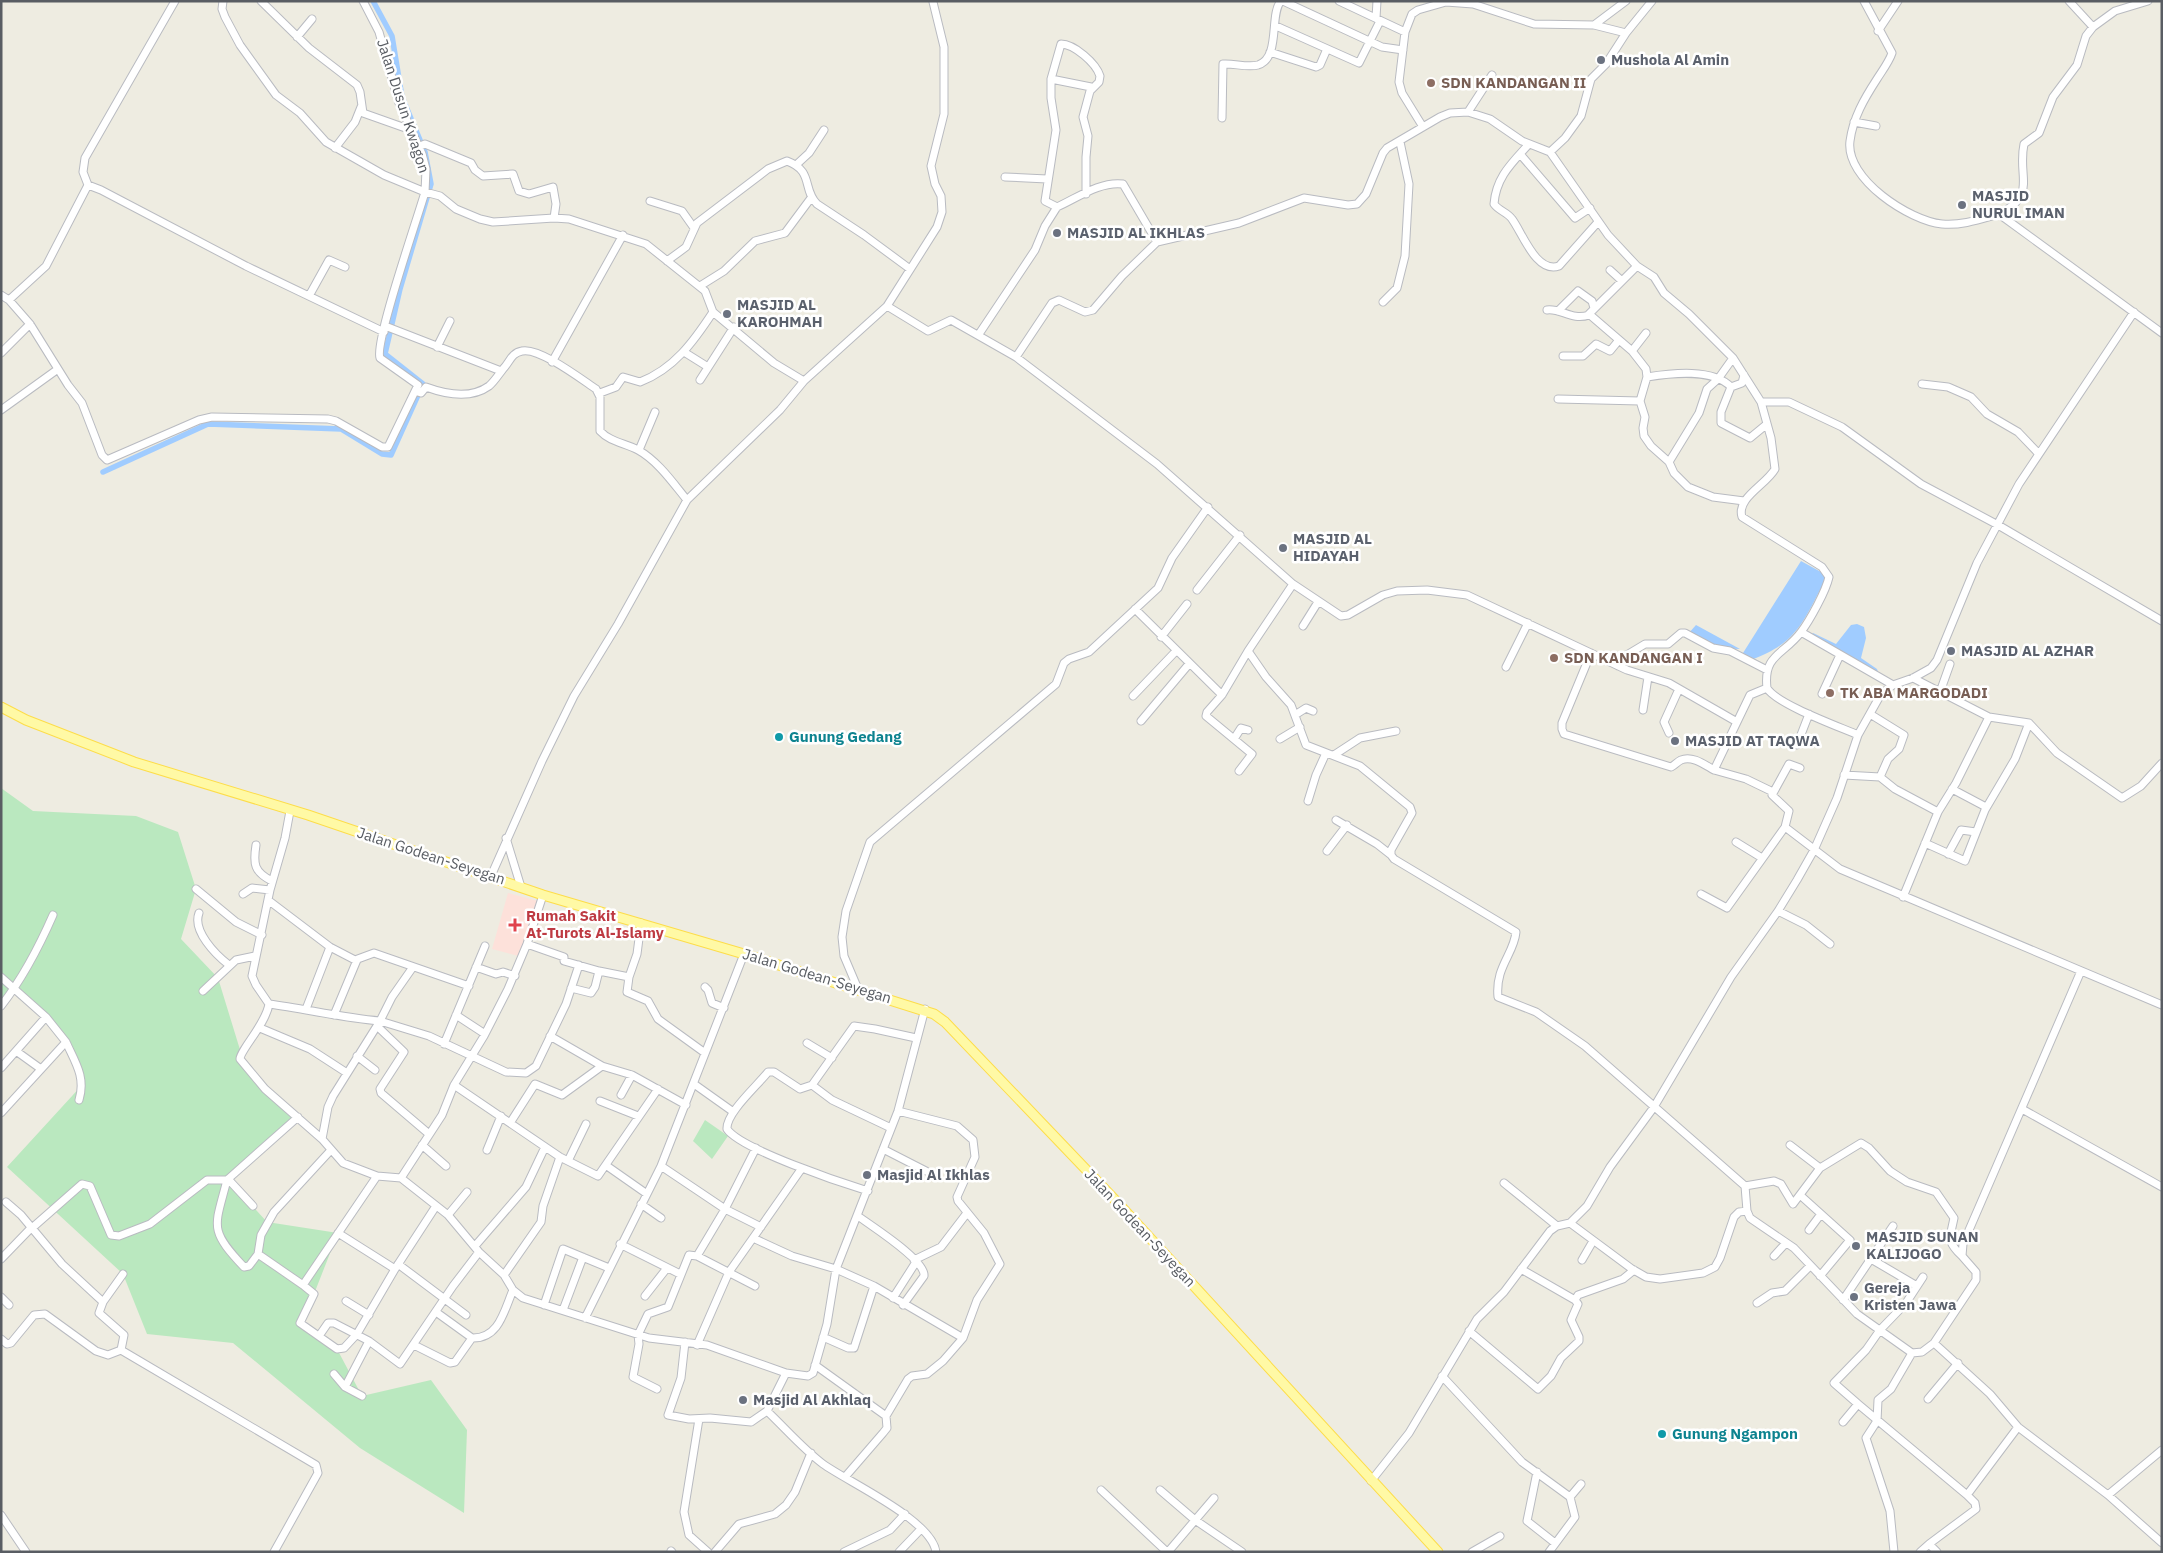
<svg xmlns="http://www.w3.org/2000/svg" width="2163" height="1553" font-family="'IBM Plex Sans',sans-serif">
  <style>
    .medical { fill: #fde1da }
    .green { fill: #bae8bf }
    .water { fill: #a0ccff }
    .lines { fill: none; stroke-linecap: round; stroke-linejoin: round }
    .canal { stroke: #a0ccff; stroke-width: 5.5 }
    .minor-casing { stroke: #b9bbc1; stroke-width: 9 }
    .major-casing { stroke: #fddd4a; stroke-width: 11 }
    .minor { stroke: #fff; stroke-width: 7 }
    .major { stroke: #fff9a5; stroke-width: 9 }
    .worship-dot { fill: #6b7280; stroke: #fff; stroke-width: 2 }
    .education-dot { fill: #8d6e63; stroke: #fff; stroke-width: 2 }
    .culture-dot { fill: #0f9aa8; stroke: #fff; stroke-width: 2 }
    .health-dot { fill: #e0444e; stroke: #fff; stroke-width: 2 }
    .labels { text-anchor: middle; stroke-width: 5; stroke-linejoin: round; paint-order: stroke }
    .worship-label { font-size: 15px; font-weight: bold; fill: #5b616d; stroke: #fff; text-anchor: start }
    .education-label { font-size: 15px; font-weight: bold; fill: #785e54; stroke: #fff; text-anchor: start }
    .street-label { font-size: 15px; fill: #595d63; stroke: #fff }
    .culture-label { font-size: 15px; font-weight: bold; fill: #0d838f; stroke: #fff; text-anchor: start }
    .health-label { font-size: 15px; font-weight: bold; fill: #be3a42; stroke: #fff; text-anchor: start }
  </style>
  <rect width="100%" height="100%" fill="#eeece1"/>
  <path class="medical" d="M 508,893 L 538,901 L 522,957 L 492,949 Z"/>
  <path class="green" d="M 1,788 L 33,811 L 136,816 L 178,832 L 196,889 L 181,939 L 218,978 L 245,1066 L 298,1117 L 228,1179 L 267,1222 L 338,1233 L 314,1294 L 301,1320 L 337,1349 L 362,1396 L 431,1380 L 467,1430 L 464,1513 L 360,1448 L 233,1343 L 147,1334 L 123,1274 L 7,1167 L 83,1084 L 66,1042 L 15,989 L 1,1006 Z
    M 705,1120 L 728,1136 L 712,1159 L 693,1141 Z"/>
  <path class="water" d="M 1801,561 L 1821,572 L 1826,579 C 1803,621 1798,643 1751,660 L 1743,653 Z
    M 1857,624 L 1864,627 L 1866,638 L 1861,658 L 1877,669 L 1879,675 L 1811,635 L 1813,633 L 1836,644 L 1851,625 Z
    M 1696,625 L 1740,649 L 1714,648 L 1688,634 Z"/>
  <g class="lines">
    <path class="canal" d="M 103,472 L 208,424 L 341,429 L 382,454 L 391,455 L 423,384 L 385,354 L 400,289 L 431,184 L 425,152 L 402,97 L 392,36 L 373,1"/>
    <defs>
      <path id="minor" d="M 223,1 L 222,9 L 225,17 L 240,45 L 276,95 L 300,113 L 326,142 L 384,175 L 425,192 L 440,196 L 456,209 L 480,219 L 493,222 L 554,218 L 569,219 L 646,244 L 705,291 L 713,312 L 774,363 L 804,381
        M 261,1 L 309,48 L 357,85 L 360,92 L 363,113 L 411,130
        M 1283,1 L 1382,47 L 1403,50
        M 1339,1 L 1405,32
        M 1864,1 L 1892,53 C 1889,62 1882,71 1877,79 C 1864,99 1853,118 1850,141 C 1845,179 1910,221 1942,224 C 1961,226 1981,219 1999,214
        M 2069,1 L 2093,27
        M 2148,1 L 2115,11 L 2093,27 L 2086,36 L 2077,65 L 2053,97 L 2039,133 L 2024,144 C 2017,177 2038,195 1999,214 L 2162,333
        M 1376,18 L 1377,1
        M 1594,25 L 1626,1
        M 1276,26 L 1359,63 L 1380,21
        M 1878,31 L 1898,1
        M 297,37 L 312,19
        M 1270,52 L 1316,67 L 1320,65 L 1327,49
        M 1051,79 L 1091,87
        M 1468,112 L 1492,75
        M 1222,118 L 1223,64 C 1234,63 1247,68 1258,65 C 1281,58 1269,14 1281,1
        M 1854,122 L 1876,126
        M 1423,127 L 1402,93 L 1399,82 L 1405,32 L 1412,14 L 1418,10 L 1446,2 L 1473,4 L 1534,24 L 1594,25 L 1626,33
        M 1529,144 C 1512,163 1496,177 1494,204 C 1499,211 1507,212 1512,219 C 1522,232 1536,274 1559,266 L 1598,222
        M 418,147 L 425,144 L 471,163 L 475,170 L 483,176 L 513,174 L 519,191 L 529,194 L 553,187 L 556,204 L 554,218
        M 335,148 L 355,122 L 361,107
        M 1550,152 L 1565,138 L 1581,116 L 1591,79 L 1606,64 L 1626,33 L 1652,1
        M 1520,154 L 1575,218 L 1590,208
        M 796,165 L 809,153 L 824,130
        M 1005,177 L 1047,179
        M 88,185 L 83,172 L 85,158 L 175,1
        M 1086,194 L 1086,157 L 1088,136 L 1083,117 L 1090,91 L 1099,82 L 1100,76 C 1096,63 1074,44 1061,44 L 1051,79 L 1051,98 L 1056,130 L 1045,201 L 1057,207 C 1077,198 1100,181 1123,184 L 1157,242
        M 650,201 L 682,211 L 694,228
        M 667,261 L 686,247 L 697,223 L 768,169 L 787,161 C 814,171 802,189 817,204 L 864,235 L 910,269
        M 1637,266 L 1589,314 L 1632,351 L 1646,369 L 1647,377 L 1640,401 L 1645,417 L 1643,428 L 1644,436 L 1651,446 L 1669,462 L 1674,473 L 1688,487 L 1713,497 L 1744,501
        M 1610,270 L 1622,281
        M 700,286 L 724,271 L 755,241 L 785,233 L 811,198
        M 1,295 L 9,300 L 30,324 L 68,385 L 82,403 L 102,455 L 107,460 L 199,420 L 212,417 L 328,419 L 336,421 L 382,447 L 388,447 L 418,385 L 380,358 C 374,343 418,217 425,192 L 426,169 L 422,154 L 399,103 L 379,32 L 363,1
        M 309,296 L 329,260 L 345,267
        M 9,300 L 46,266 L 88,185 L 101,190 L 246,266 L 384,332
        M 1383,302 L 1397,288 L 1405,256 L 1409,184 L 1400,142
        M 887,306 L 937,227 L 942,212 L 941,196 L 935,184 L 931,166 L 944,114 L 944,47 L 933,2
        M 1547,310 C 1561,308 1572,321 1589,315
        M 1558,311 L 1578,291 L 1592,301 L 1594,308
        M 385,326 L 501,371
        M 979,334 L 1035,250 L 1045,226 L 1057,207
        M 437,347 L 450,321
        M 1632,351 L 1646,333
        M 684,352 L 708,367
        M 1,353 L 30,324
        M 1563,356 L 1583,356 L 1596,344 L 1610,351 L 1619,340
        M 1016,357 L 1052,303 L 1059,300 L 1085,312 L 1093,310 L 1122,276 L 1157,242 L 1239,223 L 1304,198 L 1348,205 L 1357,204 L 1366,194 L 1383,153 L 1387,148 L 1440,117 L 1450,113 L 1468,112 L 1490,119 L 1522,141 L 1550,152 L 1608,235 L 1637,266 L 1654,277 L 1664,293 L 1689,314 L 1733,358 L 1761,402 L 1771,438 L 1775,469 C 1766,485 1736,498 1742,517 L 1822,567 L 1829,577 C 1826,591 1810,620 1801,632 C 1784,655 1763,654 1767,688
        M 552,362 L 623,235
        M 1647,377 C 1672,373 1713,368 1731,387 L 1721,412 L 1721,423 L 1750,438 L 1767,424
        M 700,380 L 734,327
        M 1922,384 L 1948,387 L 1971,397 L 1987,414 L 2018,432 L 2038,453
        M 1731,387 L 1742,383 L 1744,375
        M 415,391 L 421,393 L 426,387 C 445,394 471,399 489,386 C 494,382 499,374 503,369 C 510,362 511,353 522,351 C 539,347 581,379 596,389 L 600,397 L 600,431 C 610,442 625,443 638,450 C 658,461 673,483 687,500
        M 600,393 L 616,387 L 623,377 L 640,382 C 674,369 694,341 713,312
        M 1558,399 L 1640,401
        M 1761,402 L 1789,402 L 1842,427 L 1921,484 L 1998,525 L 2162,621
        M 1,410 L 58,369
        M 639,450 L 655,412
        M 1669,462 L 1699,413 L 1707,389 L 1718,379 L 1733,358
        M 1293,584 L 1248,651 L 1266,677 L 1291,705 L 1306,745 L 1360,766 L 1410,807 L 1412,813 L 1391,850 L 1391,855 L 1394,859 L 1516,932 C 1514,954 1495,967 1498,997 L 1536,1012 L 1585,1046 L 1745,1186 L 1747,1211 L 1750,1218 L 1794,1248 L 1857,1314 L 1912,1353 L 1922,1352 L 1934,1343 L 1990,1394 L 2018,1427 L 2108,1495 L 2162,1543
        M 1197,590 L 1240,535
        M 1135,609 L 1222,695 L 1248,651
        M 1303,626 L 1318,602
        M 1801,632 L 1893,685
        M 1161,637 L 1187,604
        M 1591,653 L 1562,723 L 1562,729 L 1564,734 L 1671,767 C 1675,765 1677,762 1681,760 C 1692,755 1705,765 1714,770 L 1737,722
        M 1618,666 L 1625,656 L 1645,644 L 1668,644 L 1681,633 L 1685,633 L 1713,648 L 1730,651 L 1767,670
        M 1506,667 L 1528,623
        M 1913,678 L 1989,717 L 2029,723 L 2057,753 L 2122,798 L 2141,786 L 2162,763
        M 1940,692 L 1950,664
        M 1822,694 L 1840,655
        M 1222,695 L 1207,712 L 1206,716 L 1252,754 L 1239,771
        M 1133,696 L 1176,651
        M 1643,710 L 1648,677
        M 1870,714 L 1904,735 L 1899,749 L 1888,759 L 1880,777 L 1895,789 L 1938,812
        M 1295,715 L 1306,708 L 1313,711
        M 1141,721 L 1189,664
        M 1669,733 L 1664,722 L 1679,689
        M 1234,739 L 1241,728 L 1248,730
        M 1280,739 L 1300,727
        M 1797,745 L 1809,714
        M 1334,755 L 1360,738 L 1396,731
        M 1714,770 L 1746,779 L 1773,792
        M 1844,775 L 1880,777
        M 1952,789 L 1986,807
        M 1308,801 L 1316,775 L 1326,753
        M 290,811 L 285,838 L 270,890 L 252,976 L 256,985 L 269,1004 C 266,1024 240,1050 240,1059 L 265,1089 L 322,1139 L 343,1163 L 377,1176 L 401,1178
        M 1336,820 L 1377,844 L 1391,855
        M 1785,827 L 1789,811 L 1772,795 L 1789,764 L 1800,768
        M 506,838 L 521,887
        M 1736,842 L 1762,858
        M 1925,843 L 1965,861 L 1985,810 L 2015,759 L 2029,723
        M 256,845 C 253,864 254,872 272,881
        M 1327,851 L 1347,825
        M 1948,854 L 1961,830 L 1976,832
        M 491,876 L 542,761 L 574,696 L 618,624 L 687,500 L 780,410 L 804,381 L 887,306 L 928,331 L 951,320 L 1016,357 L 1157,464 L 1293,584 L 1341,616 L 1348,615 L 1383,595 L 1397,591 L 1427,590 L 1467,595 L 1627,670 L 1669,683 L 1737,722 L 1750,695 L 1767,688 C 1776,704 1840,727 1858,735
        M 196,889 L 236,922 L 262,935
        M 243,894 L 252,888 L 270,890
        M 1701,894 L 1727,908 L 1785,827 L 1840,869 L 2162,1005
        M 543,895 L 527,944 L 508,989 L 484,1036 L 454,1085 L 442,1115 L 401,1178 L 448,1215 L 479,1252 L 504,1275 L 513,1290 L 523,1298 L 649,1338 L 707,1345 L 786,1373 L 767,1411 C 785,1428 803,1449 823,1464 C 848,1482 932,1520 936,1552
        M 1903,897 L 1938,812 L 1956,783 L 1989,717
        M 268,900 L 330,947 L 355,960 L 374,953 L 469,986
        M 1778,911 L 1806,925 L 1830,944
        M 199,913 C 192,931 216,955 229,965
        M 527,944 L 564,957 L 564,961 L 599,971 L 629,977 L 627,992 L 648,1001 L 658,1019 L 705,1053
        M 476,967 L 496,974 L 503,972 L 515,976
        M 1,977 L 46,1017 L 66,1042 L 1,1113
        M 629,977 L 637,954 L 641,923
        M 705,987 L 708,990 L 712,1003 L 724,1008
        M 571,988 L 591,993 L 595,987 L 599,971
        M 858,989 L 844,956 L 842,937 L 846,911 L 870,842 L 1056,684 L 1064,663 L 1069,659 L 1089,652 L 1158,588 L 1172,558 L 1208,507
        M 203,991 L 236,960 L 255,956
        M 269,1004 C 306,1009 343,1018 380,1021 L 392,997 L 413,967
        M 1,1006 C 23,978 39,947 53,915
        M 306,1009 L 330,947
        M 334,1015 L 357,960
        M 456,1015 L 485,1034
        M 377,1026 L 404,1052 L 380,1089 L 381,1093 L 429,1134
        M 260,1028 L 310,1049 L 347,1073
        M 550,1036 L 602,1066 L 632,1075 L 686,1105
        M 66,1042 C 75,1062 86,1077 79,1100
        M 807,1043 L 832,1058
        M 444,1044 L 485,946
        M 16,1051 L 41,1069
        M 357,1056 L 375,1070
        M 1,1068 L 46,1017
        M 694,1084 L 732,1111
        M 454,1085 L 560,1157 L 598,1176 L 658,1089
        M 812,1085 L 832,1100 L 891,1128
        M 621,1095 L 632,1075
        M 600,1101 L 638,1116
        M 2022,1109 L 2162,1187
        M 510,1123 L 535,1084 L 562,1095 L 602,1066
        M 322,1139 L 328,1107 L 333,1096 L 380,1021 L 429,1036 L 506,1072 L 526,1073 L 536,1066 L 566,1004 L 579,965
        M 422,1145 L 446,1166
        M 1790,1145 L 1820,1168
        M 883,1149 L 926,1171
        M 487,1150 L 501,1116
        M 568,1161 L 586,1124
        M 607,1166 L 647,1194
        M 661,1166 L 725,1209 L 761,1227
        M 377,1176 L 303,1285 L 314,1294 L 300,1323 L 337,1349 L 344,1348 L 357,1334 L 395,1269 L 436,1206
        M 228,1179 L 253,1206
        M 227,1180 L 298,1117
        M 1504,1183 L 1557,1226
        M 1745,1186 L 1774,1181 L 1781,1184 L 1793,1204 L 1820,1168 L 1861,1143 L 1869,1148 L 1890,1171 L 1907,1182 L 1936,1192 L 1954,1218 C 1950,1238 1946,1241 1962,1256
        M 868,1191 C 842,1183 740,1149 727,1129 C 726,1113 757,1086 768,1072 L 774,1072 L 800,1089 L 812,1085 L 854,1026 L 875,1029 L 916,1038
        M 1800,1195 L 1850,1240 L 1820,1276
        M 6,1202 L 21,1215 L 62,1264 L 103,1302 L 99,1313 L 124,1335 L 121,1350
        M 641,1204 L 661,1218
        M 448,1215 L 467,1192
        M 858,1216 C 871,1226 926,1260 924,1276 L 903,1305
        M 1570,1223 L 1632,1269 L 1646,1277 L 1660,1279 L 1703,1273 L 1715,1267 L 1720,1258 L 1734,1217 L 1739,1212 L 1747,1211
        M 32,1228 L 82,1184 L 90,1186 L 111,1235 L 119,1236 L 150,1224 L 207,1180 L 227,1180 C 215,1227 208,1229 244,1267 L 249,1266 L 258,1254 L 303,1285
        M 1809,1230 L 1821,1214
        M 338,1233 L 395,1269
        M 753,1238 L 802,1168
        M 620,1244 L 680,1274
        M 475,1246 L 526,1187 L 545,1147
        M 258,1254 L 261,1235 L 274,1212 L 331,1150
        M 697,1256 L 755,1286
        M 1774,1256 L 1786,1243
        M 1,1259 L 32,1227
        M 1871,1259 L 1917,1286
        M 914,1260 L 941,1247 L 967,1213
        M 1582,1260 L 1593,1241
        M 398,1264 L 466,1315
        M 1521,1269 L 1575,1300
        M 504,1275 L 541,1222 L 543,1206 L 560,1157
        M 645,1296 L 667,1268
        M 1,1297 L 9,1305
        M 893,1298 L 916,1262
        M 1575,1300 L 1578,1295 L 1623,1279 L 1634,1270
        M 1843,1300 L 1893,1226
        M 346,1301 L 369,1315
        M 103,1302 L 123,1274
        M 1757,1303 L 1772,1293 L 1785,1291 L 1810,1266
        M 544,1305 L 563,1249 L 609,1268
        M 563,1310 L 583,1257
        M 436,1312 L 472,1338
        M 585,1318 L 661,1166 L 744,954
        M 1469,1331 L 1538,1389 L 1551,1376 L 1561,1358 L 1579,1341 L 1579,1337 L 1571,1320 L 1578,1304 L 1575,1300
        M 319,1336 L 328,1323 L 334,1323 L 369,1341 L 400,1364 L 453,1286 L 479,1252
        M 823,1337 L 848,1348 L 854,1348 L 874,1286
        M 1,1339 L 7,1344 L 11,1343 L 34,1315 L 45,1314 L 96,1351 L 108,1355 L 121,1350 L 316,1465 L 318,1473 L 274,1552
        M 685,1342 L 681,1378 L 668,1415 L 689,1419 L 710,1418 L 751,1422 L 767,1411
        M 1934,1343 L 1976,1280 L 1976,1272 L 1962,1256 L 1963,1244 L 2081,971
        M 414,1345 L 450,1363 L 455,1362 L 472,1338 C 499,1339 504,1311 513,1290
        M 697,1345 L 729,1272 L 753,1238 L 792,1256 L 836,1269 L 874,1286 L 963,1338
        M 815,1365 L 886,1416 L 887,1428 L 883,1433 L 845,1477
        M 786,1373 L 808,1376 L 813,1373 L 827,1324 L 836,1269 L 898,1111 L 925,1009
        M 334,1374 L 345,1387 L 362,1396
        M 1442,1376 L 1522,1462 L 1570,1497 L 1575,1517 L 1549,1552
        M 345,1387 L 369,1341
        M 657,1389 L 633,1377 L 639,1344 L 638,1335 L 648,1314 L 668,1307 L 689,1255 L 697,1256 L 725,1209 L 756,1148
        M 1928,1399 L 1958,1363
        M 1858,1404 L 1834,1383 L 1866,1350 L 1880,1330 L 1906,1303 L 1923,1277
        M 886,1416 L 908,1379 L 912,1376 L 927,1374 L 943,1361 L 963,1338 L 977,1300 L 1000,1264 L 984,1233 L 958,1201 L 957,1197 L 975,1157 L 973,1140 L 957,1126 L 898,1111
        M 699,1419 L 684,1512 L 689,1535 L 708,1552
        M 1843,1422 L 1858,1404 L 1967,1495
        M 1537,1472 L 1527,1521 L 1555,1543
        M 1371,1481 L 1409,1433 L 1477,1319 L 1504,1292 L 1550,1231 L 1557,1226 L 1570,1223 L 1587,1206 L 1610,1167 L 1654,1107 L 1731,977 L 1778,911 L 1797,880 L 1814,850 L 1837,798 L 1858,735 L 1881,694 L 1893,685 L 1913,678 L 1931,668 L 1937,660 L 1977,563 L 2019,484 L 2134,312
        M 1101,1490 L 1167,1552
        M 1160,1490 L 1195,1520 L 1242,1552
        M 2108,1495 L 2162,1450
        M 1570,1497 L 1581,1484
        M 1,1515 L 26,1552
        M 1929,1544 L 1976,1509 L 1975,1503 L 1967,1495 L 2018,1427
        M 671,1551 L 672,1552
        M 715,1552 L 739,1524 L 775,1514 L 786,1505 L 795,1492 L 811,1453
        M 844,1552 L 890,1530 L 905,1514
        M 899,1552 L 921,1529
        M 1168,1552 L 1214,1498
        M 1472,1552 L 1500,1536
        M 1894,1552 L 1890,1511 L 1866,1438 L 1877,1421 L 1878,1400 L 1891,1389 L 1912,1353
        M 1920,1552 L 1929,1544 L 1937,1552"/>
      <path id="major" d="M 1,707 L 26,720 L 134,762 L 308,815 L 543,895 L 744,954 L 934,1014 L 945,1022 L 1117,1202 L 1438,1552"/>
    </defs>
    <use href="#minor" class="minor-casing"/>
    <use href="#major" class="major-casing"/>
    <use href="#minor" class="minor"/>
    <use href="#major" class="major"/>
  </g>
  <g class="worship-dot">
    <circle cx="1601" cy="60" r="5"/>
    <circle cx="1962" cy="205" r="5"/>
    <circle cx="1057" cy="233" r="5"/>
    <circle cx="727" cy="314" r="5"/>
    <circle cx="1283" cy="548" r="5"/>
    <circle cx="1951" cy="651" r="5"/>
    <circle cx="1675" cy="741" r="5"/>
    <circle cx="867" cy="1175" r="5"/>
    <circle cx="1856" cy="1246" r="5"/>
    <circle cx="1854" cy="1297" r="5"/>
    <circle cx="743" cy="1400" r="5"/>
  </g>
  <g class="education-dot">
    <circle cx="1431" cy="83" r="5"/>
    <circle cx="1554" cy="658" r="5"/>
    <circle cx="1830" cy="693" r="5"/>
  </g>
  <g class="culture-dot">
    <circle cx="779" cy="737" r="5"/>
    <circle cx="1662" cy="1434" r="5"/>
  </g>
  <path class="health-dot" d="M512.5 917.5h5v5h5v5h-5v5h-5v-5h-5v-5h5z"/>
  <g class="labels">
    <g class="worship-label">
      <text x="1611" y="65">Mushola Al Amin</text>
      <text x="1972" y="201">MASJID<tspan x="1972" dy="17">NURUL IMAN</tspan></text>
      <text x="1067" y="238">MASJID AL IKHLAS</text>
      <text x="737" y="310">MASJID AL<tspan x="737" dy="17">KAROHMAH</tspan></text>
      <text x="1293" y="544">MASJID AL<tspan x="1293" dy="17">HIDAYAH</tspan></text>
      <text x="1961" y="656">MASJID AL AZHAR</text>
      <text x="1685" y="746">MASJID AT TAQWA</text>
      <text x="877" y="1180">Masjid Al Ikhlas</text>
      <text x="1866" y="1242">MASJID SUNAN<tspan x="1866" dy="17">KALIJOGO</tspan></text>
      <text x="1864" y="1293">Gereja<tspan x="1864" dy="17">Kristen Jawa</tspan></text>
      <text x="753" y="1405">Masjid Al Akhlaq</text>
    </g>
    <g class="education-label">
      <text x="1441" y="88">SDN KANDANGAN II</text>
      <text x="1564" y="663">SDN KANDANGAN I</text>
      <text x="1840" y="698">TK ABA MARGODADI</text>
    </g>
    <g class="street-label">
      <text transform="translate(403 106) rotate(72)" y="5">Jalan Dusun Kwagon</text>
      <text transform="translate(431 856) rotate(18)" y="5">Jalan Godean-Seyegan</text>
      <text transform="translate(817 976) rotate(17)" y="5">Jalan Godean-Seyegan</text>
      <text transform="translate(1140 1228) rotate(47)" y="5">Jalan Godean-Seyegan</text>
    </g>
    <g class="culture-label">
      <text x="789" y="742">Gunung Gedang</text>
      <text x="1672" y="1439">Gunung Ngampon</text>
    </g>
    <g class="health-label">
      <text x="526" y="921">Rumah Sakit<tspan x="526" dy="17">At-Turots Al-Islamy</tspan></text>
    </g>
  </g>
  <rect width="2163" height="1553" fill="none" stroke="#595d63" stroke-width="5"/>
</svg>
